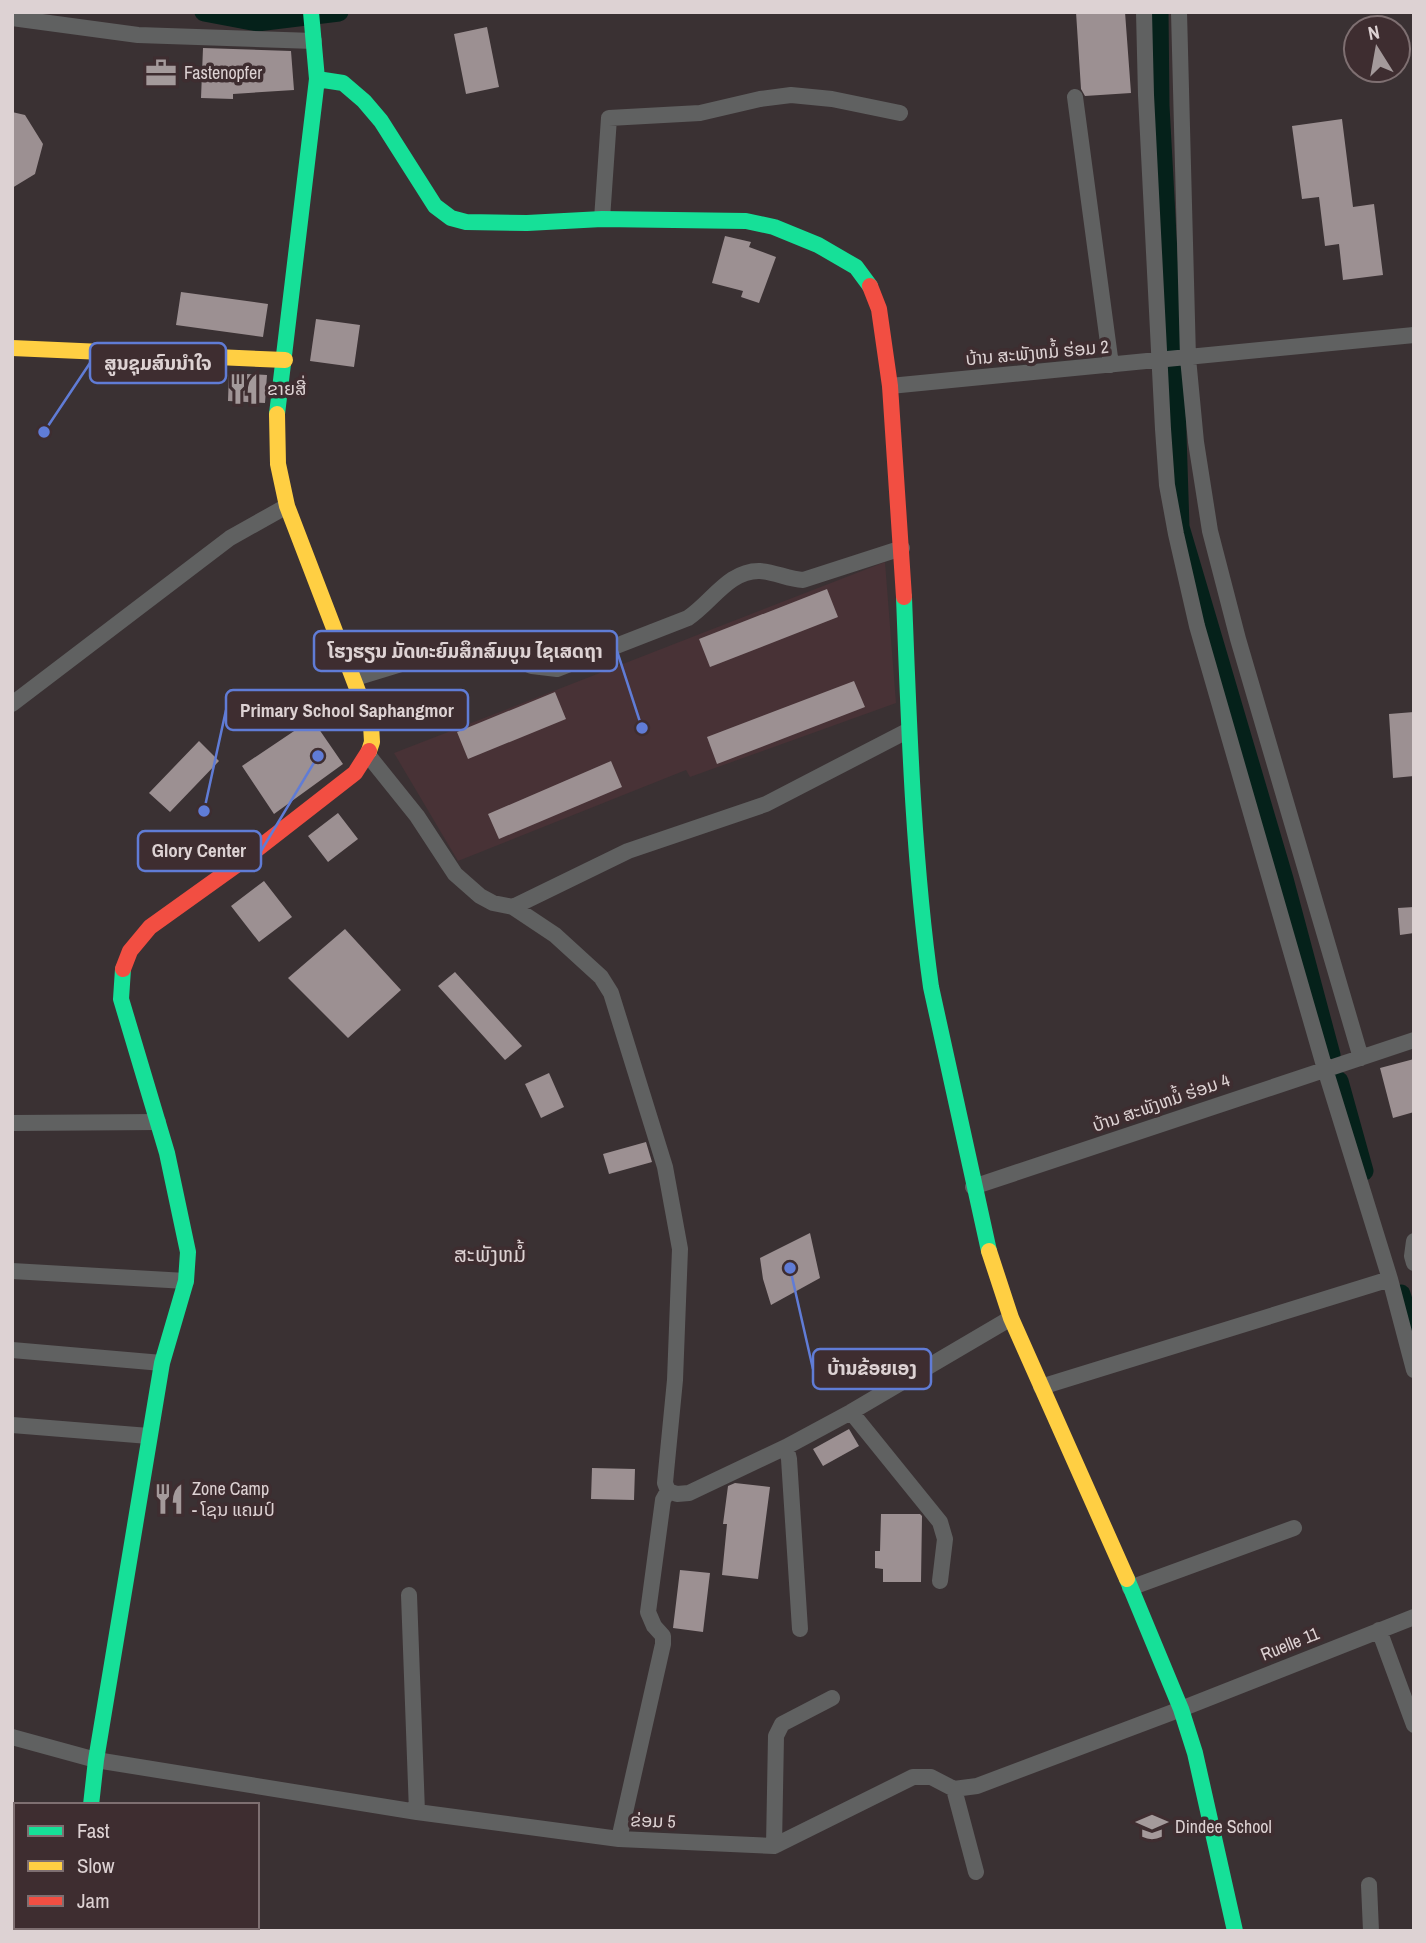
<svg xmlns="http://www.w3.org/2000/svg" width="1426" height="1943" font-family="'Archivo Narrow','Noto Sans Lao',sans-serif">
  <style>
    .built { fill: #483236 }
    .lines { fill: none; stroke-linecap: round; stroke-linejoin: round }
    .canal { stroke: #05211a; stroke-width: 19 }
    .building { fill: #9c9092 }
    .street { stroke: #606161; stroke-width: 16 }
    .fast { stroke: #16e098; stroke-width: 16 }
    .slow { stroke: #ffcf43; stroke-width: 16 }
    .jam { stroke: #f24e42; stroke-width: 16 }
    .labels { text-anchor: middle; stroke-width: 7; stroke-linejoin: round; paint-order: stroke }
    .poi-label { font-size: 18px; fill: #ddd2d3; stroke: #3e2d30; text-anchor: start }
    .street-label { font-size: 18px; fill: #ddd2d3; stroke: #3e2d30 }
    .quarter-label { font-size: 21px; fill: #ddd2d3; stroke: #3e2d30 }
    .leader { fill: none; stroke: #607cd6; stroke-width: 2.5 }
    .callout-dot { fill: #607cd6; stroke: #3e2d30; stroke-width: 2.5 }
    .callout { fill: #3e2d30; stroke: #607cd6; stroke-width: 2.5 }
    .callout-label { font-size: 19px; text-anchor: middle; font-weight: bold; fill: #ddd2d3 }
  </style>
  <rect width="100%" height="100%" fill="#3a3133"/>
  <path class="built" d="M 885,562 L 896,703 L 690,777 L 686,770 L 458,861 L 394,753 Z"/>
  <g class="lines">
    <path class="canal" d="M 204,12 L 257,22 L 339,12
      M 1159,12 L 1160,106 L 1173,346
      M 1175,373 L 1180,527 L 1284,879 L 1331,1055
      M 1339,1081 L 1364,1171
      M 1401,1294 L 1414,1335"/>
  </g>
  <path class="building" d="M 1076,12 L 1125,12 L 1131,93 L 1085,96 L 1081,89 Z
    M 487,27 L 499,87 L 466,94 L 454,34 Z
    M 203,48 L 291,51 L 294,90 L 233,94 L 233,99 L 201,98 Z
    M 12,112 L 25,115 L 43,144 L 35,174 L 12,188 Z
    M 1342,119 L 1353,207 L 1374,204 L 1383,275 L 1343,280 L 1339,244 L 1325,246 L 1319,197 L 1302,199 L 1292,126 Z
    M 725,236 L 751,242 L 749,247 L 776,257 L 759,303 L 741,297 L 743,291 L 712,283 Z
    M 181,292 L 268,304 L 263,337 L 176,325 Z
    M 316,319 L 360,325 L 354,367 L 310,361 Z
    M 229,373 L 267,375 L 265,403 L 228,401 Z
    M 827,589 L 838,617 L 710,667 L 699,639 Z
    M 854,681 L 865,707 L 717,764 L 707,737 Z
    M 555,692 L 566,719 L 468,759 L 457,732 Z
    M 1414,712 L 1414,776 L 1393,778 L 1389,714 Z
    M 312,719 L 343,764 L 274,814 L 242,766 Z
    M 199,741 L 219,761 L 170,812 L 149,793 Z
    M 611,761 L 622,787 L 499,839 L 488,814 Z
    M 338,813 L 358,839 L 328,862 L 308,836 Z
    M 264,881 L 292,917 L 259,942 L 231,906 Z
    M 1414,907 L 1414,933 L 1400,935 L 1398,908 Z
    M 345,929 L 401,990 L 348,1038 L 288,978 Z
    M 455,972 L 522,1046 L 505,1060 L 438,986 Z
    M 1414,1059 L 1414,1112 L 1393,1118 L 1380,1068 Z
    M 549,1073 L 564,1107 L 541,1118 L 525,1084 Z
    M 646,1142 L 652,1162 L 609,1174 L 603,1154 Z
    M 810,1233 L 820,1278 L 771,1305 L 763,1279 L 760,1258 Z
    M 849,1429 L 859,1446 L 823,1466 L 813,1449 Z
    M 592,1468 L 635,1469 L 634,1500 L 591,1499 Z
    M 735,1483 L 770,1487 L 758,1579 L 722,1575 L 727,1524 L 723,1524 L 728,1486 Z
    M 881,1514 L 920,1514 L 922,1516 L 921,1582 L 883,1582 L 883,1569 L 875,1568 L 875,1551 L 880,1551 Z
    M 680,1570 L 710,1573 L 703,1632 L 673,1628 Z"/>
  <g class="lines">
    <path class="street" d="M 1144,12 L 1146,95 L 1163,429 L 1167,485 L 1176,534 L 1197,626 L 1325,1069 L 1390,1279 L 1414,1370
      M 1179,12 L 1188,358 L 1196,442 L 1210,531 L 1238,639 L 1361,1058
      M 12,18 L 138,35 L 314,41
      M 1075,97 L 1111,365
      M 602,219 L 609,118 L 700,113 L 760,99 L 791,95 L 832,99 L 900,113
      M 890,386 L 1414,335
      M 355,678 L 473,642 L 532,666 L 557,669 L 688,618 C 712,602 729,570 760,571 C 775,572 788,579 803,580 L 902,548
      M 12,704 L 230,538 L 287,506
      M 368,755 L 417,816 L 455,874 L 480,896 L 493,903 L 513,907 L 555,935 L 601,977 L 611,993 L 665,1167 L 680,1249 L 675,1380 L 666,1472 L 665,1483 L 668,1491 L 677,1494 L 689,1493 L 786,1447 L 851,1412 L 1011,1318
      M 513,907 L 628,851 L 766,804 L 909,730
      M 12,1123 L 158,1122
      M 973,1187 L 1414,1040
      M 1414,1241 L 1412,1256 L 1414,1263
      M 12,1271 L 186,1281
      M 12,1350 L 162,1363
      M 1041,1387 L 1390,1279
      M 851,1412 L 940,1522 L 945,1539 L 940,1581
      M 12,1425 L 149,1436
      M 786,1447 L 789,1459 L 800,1629
      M 1130,1588 L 1294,1528
      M 409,1595 L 417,1812
      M 1379,1630 L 1414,1725
      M 12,1737 L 96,1760 L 417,1812 L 619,1839 L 774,1846 L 913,1777 L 931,1777 L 954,1789 L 977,1786 L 1181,1709 L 1414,1617
      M 954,1789 L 976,1872
      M 619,1839 L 663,1644 L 663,1636 L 654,1626 L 648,1612 L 663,1500 L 668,1491
      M 774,1846 L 776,1736 L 782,1724 L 832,1698
      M 1369,1885 L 1371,1931"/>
    <path class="fast" d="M 317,79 L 343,83 L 364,101 L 381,121 L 435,206 L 451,218 L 466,222 L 527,223 L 602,219 L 746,221 L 774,227 L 818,245 L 856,267 L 870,286
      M 277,414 L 317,79 L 311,12
      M 904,597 C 909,727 913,858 931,987 L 989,1251
      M 1127,1579 L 1181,1709 L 1195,1753 L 1235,1931
      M 91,1805 L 96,1760 L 162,1363 L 186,1281 L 188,1252 L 167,1153 L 121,999 L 123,969
      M 77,1927 L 77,1931"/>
    <path class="slow" d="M 12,348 L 285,360
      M 277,414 L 278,464 L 287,506 L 371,725 L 372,742 L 369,751
      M 989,1251 L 1011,1318 L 1127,1579"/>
    <path class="jam" d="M 870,286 L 879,309 L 890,386 L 904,597
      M 123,969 L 130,951 L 150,927 L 238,864 L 355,773 L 369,751"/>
  </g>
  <defs>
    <symbol id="office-bare" viewBox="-9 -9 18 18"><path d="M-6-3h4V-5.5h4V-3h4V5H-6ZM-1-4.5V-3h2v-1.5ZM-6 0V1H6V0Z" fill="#a49a9b" stroke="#3e2d30" stroke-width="2.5" paint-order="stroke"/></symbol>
    <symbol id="restaurant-bare" viewBox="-9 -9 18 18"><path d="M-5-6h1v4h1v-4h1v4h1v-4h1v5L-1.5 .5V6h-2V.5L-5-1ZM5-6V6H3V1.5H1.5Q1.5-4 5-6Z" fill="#a49a9b" stroke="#3e2d30" stroke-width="2.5" paint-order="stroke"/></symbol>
    <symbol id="school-bare" viewBox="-9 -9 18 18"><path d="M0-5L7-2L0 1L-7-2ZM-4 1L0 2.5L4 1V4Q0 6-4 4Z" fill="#a49a9b" stroke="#3e2d30" stroke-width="2.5" paint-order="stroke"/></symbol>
  </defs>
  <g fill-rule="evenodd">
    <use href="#office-bare" x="139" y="51" width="44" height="44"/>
    <use href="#restaurant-bare" x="222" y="367" width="44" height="44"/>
    <use href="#restaurant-bare" x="147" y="1477" width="44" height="44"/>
    <use href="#school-bare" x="1130" y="1805" width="44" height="44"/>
  </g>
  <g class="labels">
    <g class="poi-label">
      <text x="184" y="79">Fastenopfer</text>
      <text x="267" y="395">ຂາຍສີ່</text>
      <text x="192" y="1495">Zone Camp<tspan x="192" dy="21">- ໂຊນ ແຄມປ໌</tspan></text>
      <text x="1175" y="1833">Dindee School</text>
    </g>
    <g class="street-label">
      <text transform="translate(1037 353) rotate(-5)" y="6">ບ້ານ ສະພັງຫມໍ້ ຮ່ອມ 2</text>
      <text transform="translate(1161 1103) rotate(-19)" y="6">ບ້ານ ສະພັງຫມໍ້ ຮ່ອມ 4</text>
      <text transform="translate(1290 1644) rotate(-22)" y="6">Ruelle 11</text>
      <text transform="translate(653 1821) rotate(2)" y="6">ຂ່ອມ 5</text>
    </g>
    <g class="quarter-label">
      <text x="490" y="1262">ສະພັງຫມໍ້</text>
    </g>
  </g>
  <path class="leader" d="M44 432L90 363M642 728L617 651M204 811L226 710M318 756L261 851M790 1268L813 1369"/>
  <g class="callout-dot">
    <circle cx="44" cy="432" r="7"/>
    <circle cx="642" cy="728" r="7"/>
    <circle cx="204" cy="811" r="7"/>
    <circle cx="318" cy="756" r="7"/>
    <circle cx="790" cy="1268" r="7"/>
  </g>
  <g class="callout">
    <rect x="90" y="343" width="136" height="40" rx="7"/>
    <rect x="314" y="631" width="303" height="40" rx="7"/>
    <rect x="226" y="690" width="242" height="40" rx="7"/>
    <rect x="138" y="831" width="123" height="40" rx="7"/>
    <rect x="813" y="1349" width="118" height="40" rx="7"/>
  </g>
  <g class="callout-label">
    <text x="158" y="370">ສູນຊຸມສົນນຳໃຈ</text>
    <text x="465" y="658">ໂຮງຮຽນ ມັດທະຍົມສຶກສົມບູນ ໄຊເສດຖາ</text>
    <text x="347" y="717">Primary School Saphangmor</text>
    <text x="199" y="857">Glory Center</text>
    <text x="872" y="1375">ບ້ານຂ້ອຍເອງ</text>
  </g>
  <rect width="1426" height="1943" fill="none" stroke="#ddd2d3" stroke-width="28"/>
  <rect x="14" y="1803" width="245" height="126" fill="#3e2d30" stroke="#7e6f71" stroke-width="2"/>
  <rect x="28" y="1826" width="35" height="10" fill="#16e098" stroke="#7e6f71" stroke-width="2"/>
  <text x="77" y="1838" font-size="21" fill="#ddd2d3">Fast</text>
  <rect x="28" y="1861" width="35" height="10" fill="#ffcf43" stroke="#7e6f71" stroke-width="2"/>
  <text x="77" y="1873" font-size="21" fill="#ddd2d3">Slow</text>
  <rect x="28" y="1896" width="35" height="10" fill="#f24e42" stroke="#7e6f71" stroke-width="2"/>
  <text x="77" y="1908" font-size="21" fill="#ddd2d3">Jam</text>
  <g transform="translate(1377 49) rotate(349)"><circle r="33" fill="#3e2d30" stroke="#7e6f71" stroke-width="2"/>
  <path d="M0-5L12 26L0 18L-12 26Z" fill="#a49a9b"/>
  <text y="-10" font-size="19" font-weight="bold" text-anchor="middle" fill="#ddd2d3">N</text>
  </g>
</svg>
